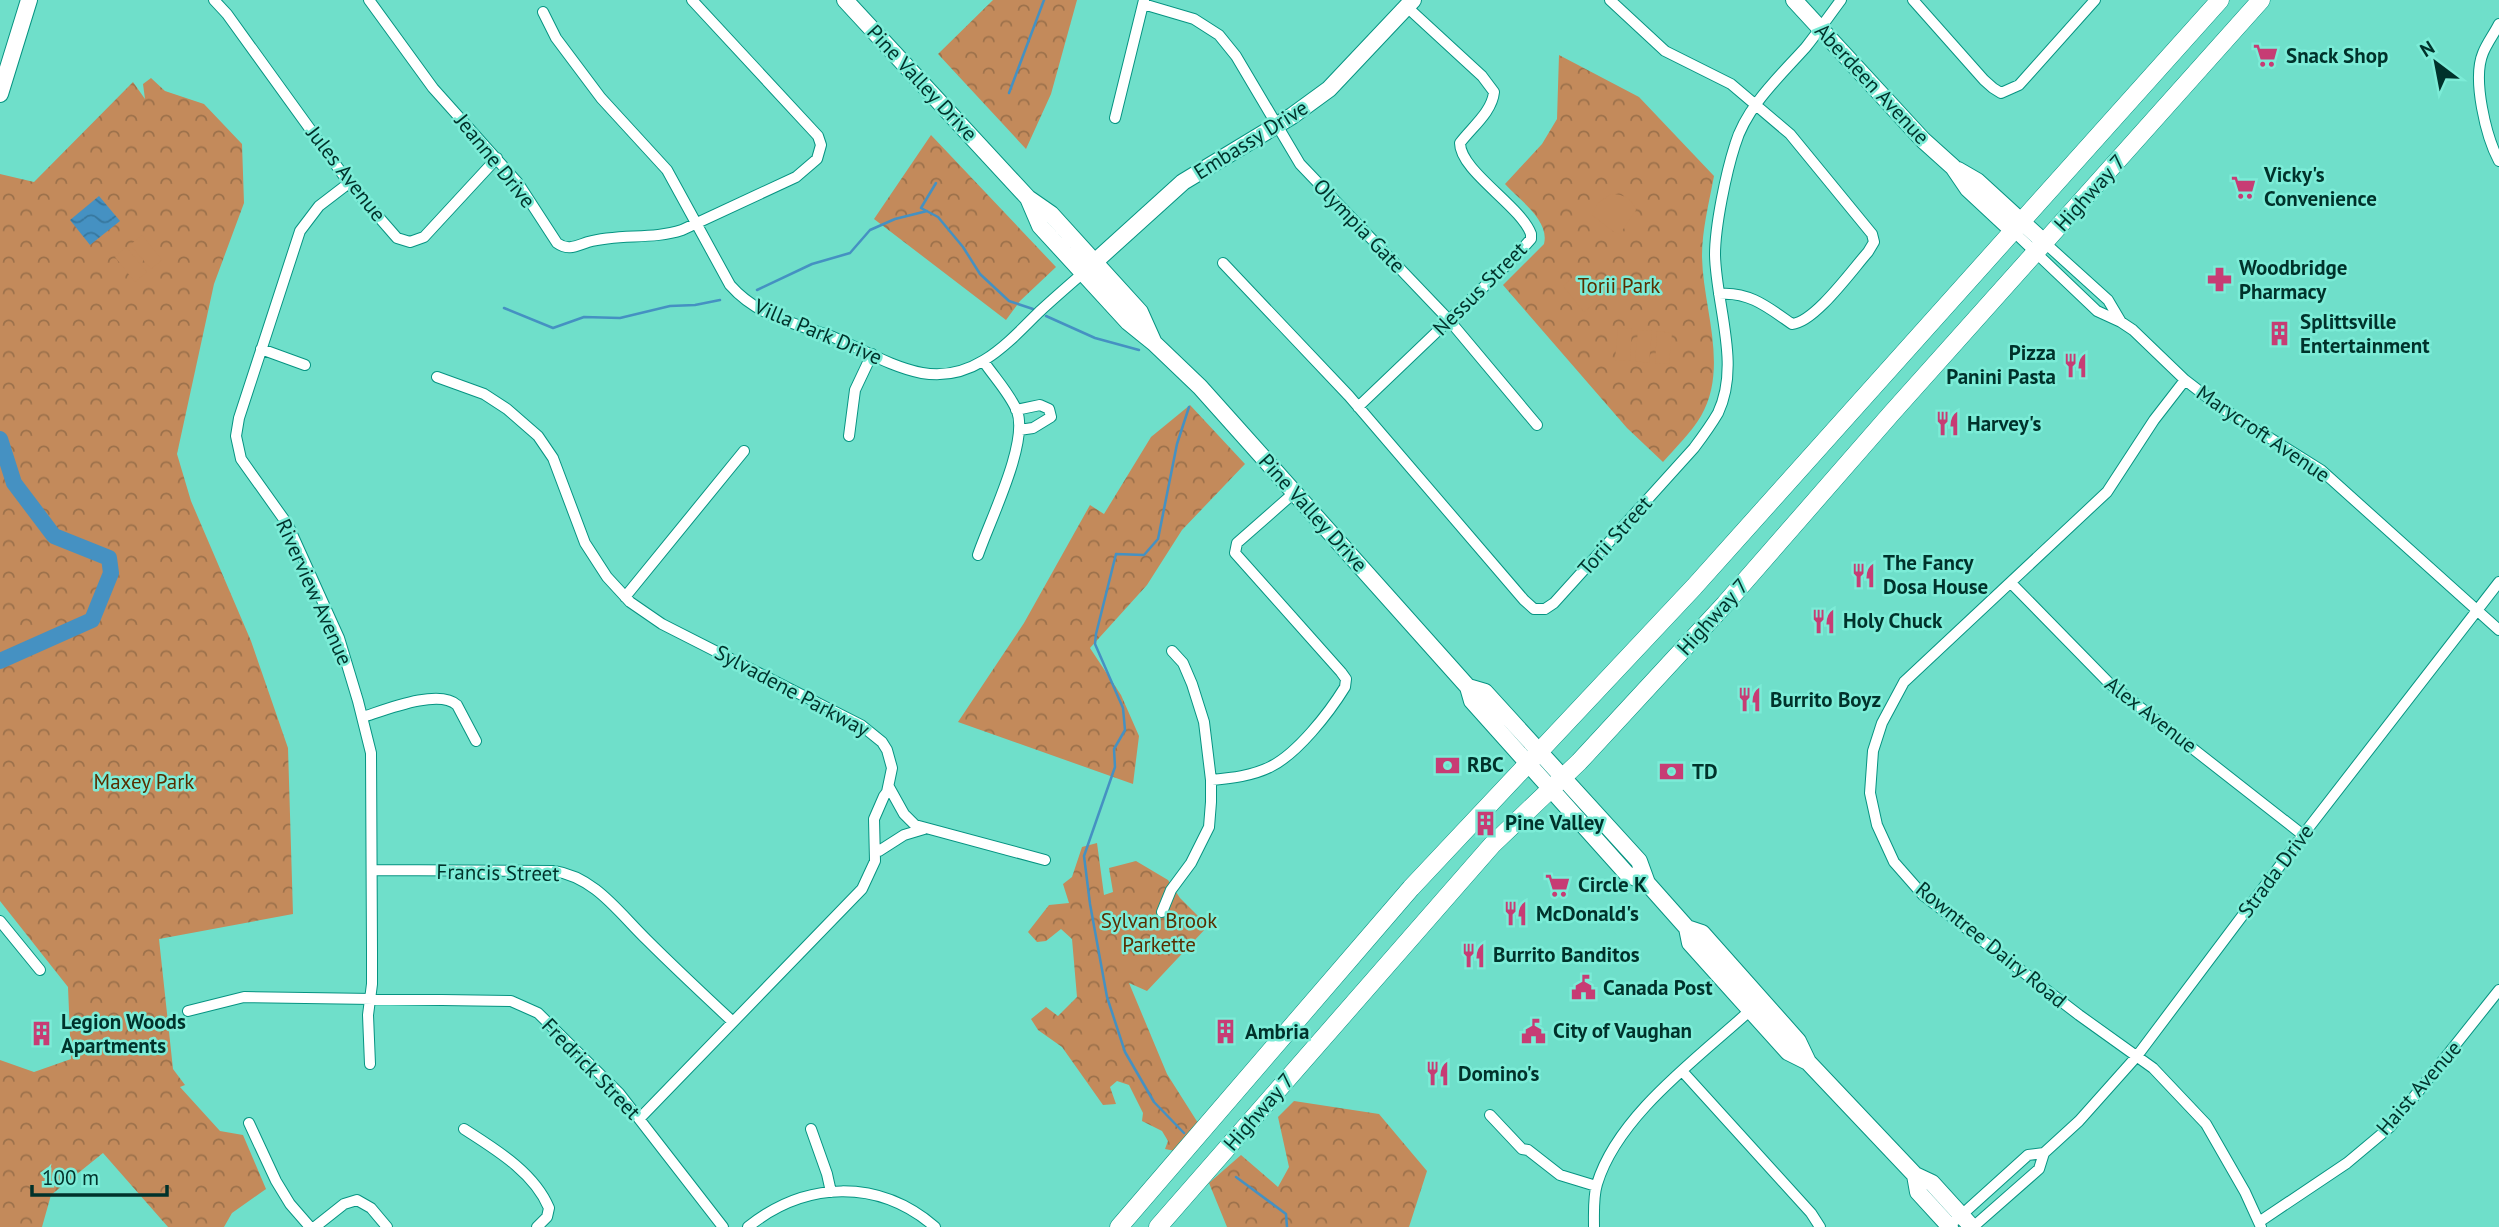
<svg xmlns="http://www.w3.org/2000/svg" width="2499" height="1227" font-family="'PT Sans',sans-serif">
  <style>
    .forest { fill: url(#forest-crowns) }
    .pitch { fill: #c38a5b }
    .water { fill: url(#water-waves) }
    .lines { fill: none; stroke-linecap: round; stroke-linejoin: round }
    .stream { stroke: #4591c2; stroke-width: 2.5 }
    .river { stroke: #4591c2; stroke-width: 16 }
    .street-casing { stroke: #069482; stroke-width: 12 }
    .secondary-casing { stroke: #069482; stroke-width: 18 }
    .primary-casing { stroke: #069482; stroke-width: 19 }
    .street { stroke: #fff; stroke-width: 10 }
    .secondary { stroke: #fff; stroke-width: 16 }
    .primary { stroke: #fff; stroke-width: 18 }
    .labels { text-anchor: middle; stroke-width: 5; stroke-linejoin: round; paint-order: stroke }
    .poi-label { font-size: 21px; font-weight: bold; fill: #00322b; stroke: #7cecd7; text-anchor: start }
    .street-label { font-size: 21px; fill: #00322b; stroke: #7cecd7 }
    .park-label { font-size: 21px; fill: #582e00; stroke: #7cecd7 }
  </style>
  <defs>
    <pattern id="forest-crowns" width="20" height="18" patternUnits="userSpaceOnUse" patternTransform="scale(1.75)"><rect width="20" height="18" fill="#c38a5b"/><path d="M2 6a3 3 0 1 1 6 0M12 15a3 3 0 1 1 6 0" fill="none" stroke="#9c714b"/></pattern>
    <pattern id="water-waves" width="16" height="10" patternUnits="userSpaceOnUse" patternTransform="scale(1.75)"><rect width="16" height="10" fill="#4591c2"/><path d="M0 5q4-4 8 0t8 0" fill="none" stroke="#37779e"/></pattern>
  </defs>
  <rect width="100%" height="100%" fill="#6fdfca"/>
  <path class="forest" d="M 993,0 L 1077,0 L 1051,94 L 1026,149 L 938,54 Z
    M 1559,55 L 1639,97 L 1714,176 C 1709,203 1702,230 1702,257 C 1703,309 1729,367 1701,416 C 1691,433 1676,447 1663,462 L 1627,428 L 1503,285 L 1544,244 C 1550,220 1519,200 1505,184 L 1542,144 L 1557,119 Z
    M 151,78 L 165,91 L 204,104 L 242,144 L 244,203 L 214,284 L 177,454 L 191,501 L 251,641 L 288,748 L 293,914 L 159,939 L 173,1069 L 185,1085 L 180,1087 L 220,1131 L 243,1135 L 266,1189 L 232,1213 L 224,1227 L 168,1227 L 103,1153 L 51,1195 L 42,1227 L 0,1227 L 0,1060 L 34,1072 L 71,1059 L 68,987 L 0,901 L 0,174 L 34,182 L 133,82 L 145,99 L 143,84 Z
    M 931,135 L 1056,267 L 1020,301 L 1006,320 L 874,219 Z
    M 1190,405 L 1245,464 L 1182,530 L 1147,585 L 1090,648 L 1121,695 L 1139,736 L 1133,784 L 958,722 L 1024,623 L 1090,505 L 1104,514 L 1151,437 Z
    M 1097,843 L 1104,895 L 1113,892 L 1109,868 L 1136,861 L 1168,880 L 1180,898 L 1208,926 L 1147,991 L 1129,983 L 1167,1074 L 1198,1123 L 1175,1151 L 1165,1149 L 1168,1141 L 1162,1131 L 1142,1121 L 1143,1113 L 1129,1085 L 1117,1081 L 1110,1087 L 1116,1104 L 1103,1105 L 1062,1047 L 1038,1030 L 1031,1019 L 1046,1007 L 1058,1016 L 1077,997 L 1072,939 L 1061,929 L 1046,941 L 1037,942 L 1028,932 L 1049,905 L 1069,903 L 1063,884 L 1072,877 L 1082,847 Z
    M 1294,1101 L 1379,1114 L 1427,1171 L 1409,1227 L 1227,1227 L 1209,1183 L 1241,1155 L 1278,1187 L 1289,1167 L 1278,1117 Z"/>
  <path class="pitch" d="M 1611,194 C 1623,194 1632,198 1636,210 L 1620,234 L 1614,232 L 1592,215 L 1598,203 Z
    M 142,235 L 162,260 L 151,269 L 130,245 Z
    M 126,247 L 147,272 L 135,282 L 115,257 Z
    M 1581,270 L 1603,296 L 1584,312 L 1563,286 Z
    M 1618,328 L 1632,329 L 1630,361 L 1615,360 Z
    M 1638,330 L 1652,331 L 1649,363 L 1635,361 Z
    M 1657,331 L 1672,333 L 1669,364 L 1655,363 Z"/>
  <path class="water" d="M 99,196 L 120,221 L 90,245 L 70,220 Z"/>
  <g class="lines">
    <path class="stream" d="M 1009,93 L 1044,0
      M 936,183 L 921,208 L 938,217 L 963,247 L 980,274 L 1009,301 L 1033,309
      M 757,290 L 812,264 L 850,253 L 870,230 L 895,219 L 927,211
      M 504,308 L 553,328 L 584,317 L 620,318 L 670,306 L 695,305 L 720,300
      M 1046,316 L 1095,338 L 1139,350
      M 1184,1133 L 1154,1102 L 1125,1052 L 1107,997 L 1090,904 L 1084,856 L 1115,767 L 1114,749 L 1125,730 L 1123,708 L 1095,644 L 1096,634 L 1116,554 L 1144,555 L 1158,539 L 1177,444 L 1189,407
      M 1236,1177 L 1286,1214 L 1287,1227"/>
    <path class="river" d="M 0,439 L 14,483 L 54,536 L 109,558 L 111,573 L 92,620 L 0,661"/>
    <defs>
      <path id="street" d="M 214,0 L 227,14 L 349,183 L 397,238 L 410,242 L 424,237 L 497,158
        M 369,0 L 433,88 L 518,183 L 557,243 C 568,251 576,246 588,242 C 619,233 652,240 682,230 L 796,177 L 817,159 L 821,145 L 818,136 L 692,0
        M 1610,0 L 1665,51 L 1731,84 L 1790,134 L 1872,234 L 1874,242 L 1868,252 C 1852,270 1815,322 1792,324 C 1769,308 1749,291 1719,294
        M 1913,0 L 1984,80 L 1993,88 L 2001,93 L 2019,85 L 2095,0
        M 1143,4 L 1194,19 L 1219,35 L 1236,56 L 1300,164 L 1449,320 L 1537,425
        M 543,12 L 556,38 L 601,98 L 667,170 L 730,285 C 758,317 795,323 833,337 C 862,349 891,367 922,373 C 973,382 1006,345 1039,312 C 1053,299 1068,286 1083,273
        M 2499,24 C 2494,34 2487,43 2483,53 C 2472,79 2486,137 2499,161
        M 1115,118 L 1144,0
        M 349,183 L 319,206 L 300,231 L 239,418 L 236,436 L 241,459 L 288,525 L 339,638 L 358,701 L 371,753 L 372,951 L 372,984 L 368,1015 L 370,1064
        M 2012,230 L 2097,311 L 2121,322 L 2133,330 L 2185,380 L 2220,407 L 2321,470 L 2499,630
        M 2045,243 L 2108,300 L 2121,322
        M 1223,263 L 1349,396 L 1524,600 L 1534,609 L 1545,609 L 1554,603 L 1694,448 C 1703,436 1711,425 1718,413 C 1741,365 1716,305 1715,255 C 1715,226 1726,173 1735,145 C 1746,107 1780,76 1806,47 C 1818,32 1829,16 1841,0
        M 261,349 L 305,365
        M 437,377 L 484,394 L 507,409 L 538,436 L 553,458 L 585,543 L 607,577 L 630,602 L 662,624 L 861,725 L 882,742 L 887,750 L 892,768 L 887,792 L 884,796 L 874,819 L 875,861 L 862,889 L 640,1118
        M 2185,380 L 2154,420 L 2107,492 L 1904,682 L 1882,723 L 1873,751 L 1870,793 L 1877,825 L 1894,862 L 1923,895 L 2079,1015 L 2153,1068 L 2206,1124 L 2245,1192 L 2261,1227
        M 1358,407 L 1513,259 L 1531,239 L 1531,234 C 1521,206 1460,171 1460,143 C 1472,127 1492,112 1494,92 L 1482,76 L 1407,7
        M 1016,410 L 1040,405 L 1049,409 L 1051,417 L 1033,428 L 1019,430
        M 849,436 L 855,390 L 872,354
        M 978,555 C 989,522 1029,443 1017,411 C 1010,394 995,378 984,362
        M 2011,583 L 2109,683 L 2303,835
        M 625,597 L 744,451
        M 363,717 C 385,710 439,688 457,705 L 476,741
        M 1211,780 C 1231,778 1252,776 1270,767 C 1297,754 1329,713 1345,687 L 1346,679 L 1341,672 L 1235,553 L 1237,543 L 1295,492
        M 889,787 L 904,814 L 915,825 L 1045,860
        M 875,850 L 879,851 L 904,835 L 924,829
        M 373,870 L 554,871 C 595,877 619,913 647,940 C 675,968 704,995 733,1022
        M 1162,912 L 1171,890 L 1191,863 L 1209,827 L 1211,802 L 1211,780 L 1204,722 L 1192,684 L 1183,663 L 1172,651
        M 0,921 L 40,970
        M 188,1011 L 244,997 L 511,1001 L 538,1013 L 619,1093 L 723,1227
        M 1683,1072 L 1811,1213 L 1820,1227
        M 1490,1115 L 1522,1149 L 1528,1150 L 1560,1175 L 1596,1186
        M 249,1123 L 276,1181 L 290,1204 L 310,1227
        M 464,1129 C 495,1149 534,1172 549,1208 L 547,1217 L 537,1227
        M 811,1129 L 827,1174 L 831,1192
        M 1956,1220 L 2028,1155 L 2044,1153
        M 2259,1222 L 2347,1163 L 2390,1127 L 2499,990
        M 315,1227 L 344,1204 L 357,1200 L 371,1208 L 387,1227
        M 748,1227 C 805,1181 878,1178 935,1227
        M 1594,1227 C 1594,1213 1593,1197 1597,1184 C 1618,1114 1702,1055 1755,1006
        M 1973,1227 L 2039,1169 L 2044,1153 L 2079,1121 L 2137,1056 L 2303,835 L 2499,582"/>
      <path id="secondary" d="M 845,0 L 1028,198 L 1051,214 L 1140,312 L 1153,341
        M 1794,0 L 1923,140 L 1953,167 L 1968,189 L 2012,230
        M 0,94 L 29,0
        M 1958,170 L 1977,181 L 2045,243
        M 1028,198 L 1040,226 L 1128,322 L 1154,343 L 1200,387 L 1468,687 L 1472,701 L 1627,874 L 1647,883 L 1687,928 L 1702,933 L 1798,1041 L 1808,1062 L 1915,1175 L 1932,1183 L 1972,1227
        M 1088,268 L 1183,182 L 1292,116 L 1329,89 L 1413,0
        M 1468,687 L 1485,692 L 1639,861 L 1647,883
        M 1687,928 L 1690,943 L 1788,1052 L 1808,1062
        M 1915,1175 L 1918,1192 L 1950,1227"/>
      <path id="primary" d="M 1119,1227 L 1411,888 L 1694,587 L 2220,0
        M 1158,1227 L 1492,845 L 1579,762 L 1725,604 L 1890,415 L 2261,0"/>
    </defs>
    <use href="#street" class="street-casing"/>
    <use href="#secondary" class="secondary-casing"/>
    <use href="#primary" class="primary-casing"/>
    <use href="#street" class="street"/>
    <use href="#secondary" class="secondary"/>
    <use href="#primary" class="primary"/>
  </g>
  <defs>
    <symbol id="supermarket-bare" viewBox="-9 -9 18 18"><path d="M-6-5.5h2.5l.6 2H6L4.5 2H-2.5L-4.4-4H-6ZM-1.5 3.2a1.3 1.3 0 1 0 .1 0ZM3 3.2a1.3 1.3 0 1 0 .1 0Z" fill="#c73c74" stroke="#7cecd7" stroke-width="2.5" paint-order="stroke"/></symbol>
    <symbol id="pharmacy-bare" viewBox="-9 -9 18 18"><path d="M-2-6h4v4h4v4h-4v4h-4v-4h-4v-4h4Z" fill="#c73c74" stroke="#7cecd7" stroke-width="2.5" paint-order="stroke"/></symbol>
    <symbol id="building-bare" viewBox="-9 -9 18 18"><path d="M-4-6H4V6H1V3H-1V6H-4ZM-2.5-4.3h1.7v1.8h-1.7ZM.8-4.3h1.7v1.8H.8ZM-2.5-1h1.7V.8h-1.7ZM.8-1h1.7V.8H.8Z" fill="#c73c74" stroke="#7cecd7" stroke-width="2.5" paint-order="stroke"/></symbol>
    <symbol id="restaurant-bare" viewBox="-9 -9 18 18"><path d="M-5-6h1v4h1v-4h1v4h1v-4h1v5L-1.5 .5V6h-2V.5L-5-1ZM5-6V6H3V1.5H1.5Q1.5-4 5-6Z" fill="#c73c74" stroke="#7cecd7" stroke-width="2.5" paint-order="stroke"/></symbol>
    <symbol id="bank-bare" viewBox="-9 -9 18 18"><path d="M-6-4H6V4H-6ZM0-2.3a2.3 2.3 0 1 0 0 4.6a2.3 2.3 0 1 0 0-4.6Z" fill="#c73c74" stroke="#7cecd7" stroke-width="2.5" paint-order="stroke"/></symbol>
    <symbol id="civic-bare" viewBox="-9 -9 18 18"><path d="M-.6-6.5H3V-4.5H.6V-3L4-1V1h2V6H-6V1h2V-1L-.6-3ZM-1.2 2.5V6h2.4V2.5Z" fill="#c73c74" stroke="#7cecd7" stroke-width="2.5" paint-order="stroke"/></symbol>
  </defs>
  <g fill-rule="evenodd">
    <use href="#supermarket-bare" x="2248" y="38" width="35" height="35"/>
    <use href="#supermarket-bare" x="2226" y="170" width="35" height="35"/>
    <use href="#pharmacy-bare" x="2202" y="262" width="35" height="35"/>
    <use href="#building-bare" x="2262" y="316" width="35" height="35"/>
    <use href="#restaurant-bare" x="2058" y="348" width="35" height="35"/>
    <use href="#restaurant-bare" x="1930" y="406" width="35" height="35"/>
    <use href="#restaurant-bare" x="1846" y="558" width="35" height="35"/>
    <use href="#restaurant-bare" x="1806" y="604" width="35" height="35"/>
    <use href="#restaurant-bare" x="1732" y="682" width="35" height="35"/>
    <use href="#bank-bare" x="1430" y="748" width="35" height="35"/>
    <use href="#bank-bare" x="1654" y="754" width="35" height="35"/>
    <use href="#building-bare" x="1468" y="806" width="35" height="35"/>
    <use href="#supermarket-bare" x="1540" y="868" width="35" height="35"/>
    <use href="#restaurant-bare" x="1498" y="896" width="35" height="35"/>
    <use href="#restaurant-bare" x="1456" y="938" width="35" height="35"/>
    <use href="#civic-bare" x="1566" y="970" width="35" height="35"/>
    <use href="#civic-bare" x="1516" y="1014" width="35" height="35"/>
    <use href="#building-bare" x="1208" y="1014" width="35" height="35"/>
    <use href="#building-bare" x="24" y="1016" width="35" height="35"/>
    <use href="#restaurant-bare" x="1420" y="1056" width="35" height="35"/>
  </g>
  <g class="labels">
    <g class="poi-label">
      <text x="2286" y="63">Snack Shop</text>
      <text x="2264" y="182">Vicky's<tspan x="2264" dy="24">Convenience</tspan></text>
      <text x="2239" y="275">Woodbridge<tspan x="2239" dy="24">Pharmacy</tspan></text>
      <text x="2300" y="329">Splittsville<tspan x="2300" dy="24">Entertainment</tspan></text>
      <text x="2056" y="360" text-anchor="end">Pizza<tspan x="2056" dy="24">Panini Pasta</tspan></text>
      <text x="1967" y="431">Harvey's</text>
      <text x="1883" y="570">The Fancy<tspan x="1883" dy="24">Dosa House</tspan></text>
      <text x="1843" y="628">Holy Chuck</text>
      <text x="1770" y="707">Burrito Boyz</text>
      <text x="1467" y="772">RBC</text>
      <text x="1692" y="779">TD</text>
      <text x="1505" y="830">Pine Valley</text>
      <text x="1578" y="892">Circle K</text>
      <text x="1536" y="921">McDonald's</text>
      <text x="1493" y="962">Burrito Banditos</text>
      <text x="1603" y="995">Canada Post</text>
      <text x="61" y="1029">Legion Woods<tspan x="61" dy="24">Apartments</tspan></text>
      <text x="1553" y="1038">City of Vaughan</text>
      <text x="1245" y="1039">Ambria</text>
      <text x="1458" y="1081">Domino's</text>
    </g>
    <g class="street-label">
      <text transform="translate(922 83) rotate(47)" y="7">Pine Valley Drive</text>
      <text transform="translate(1872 84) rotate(47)" y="7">Aberdeen Avenue</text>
      <text transform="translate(1251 140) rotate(-32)" y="7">Embassy Drive</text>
      <text transform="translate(495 161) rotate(51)" y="7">Jeanne Drive</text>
      <text transform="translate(346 174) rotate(52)" y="7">Jules Avenue</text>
      <text transform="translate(2090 193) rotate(-48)" y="7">Highway 7</text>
      <text transform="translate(1359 226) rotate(46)" y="7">Olympia Gate</text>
      <text transform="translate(1480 289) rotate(-45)" y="7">Nessus Street</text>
      <text transform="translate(818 332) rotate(23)" y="7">Villa Park Drive</text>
      <text transform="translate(2263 434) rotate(34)" y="7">Marycroft Avenue</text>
      <text transform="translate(1313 513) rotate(48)" y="7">Pine Valley Drive</text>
      <text transform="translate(1615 536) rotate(-48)" y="7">Torii Street</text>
      <text transform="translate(314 592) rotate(66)" y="7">Riverview Avenue</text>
      <text transform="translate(1713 617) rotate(-48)" y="7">Highway 7</text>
      <text transform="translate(792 691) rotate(28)" y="7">Sylvadene Parkway</text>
      <text transform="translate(2151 715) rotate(38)" y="7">Alex Avenue</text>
      <text transform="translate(2276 871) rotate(-53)" y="7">Strada Drive</text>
      <text transform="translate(498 873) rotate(1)" y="7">Francis Street</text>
      <text transform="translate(1991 945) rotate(39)" y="7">Rowntree Dairy Road</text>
      <text transform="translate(591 1069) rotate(46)" y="7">Fredrick Street</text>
      <text transform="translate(2419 1088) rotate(-49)" y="7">Haist Avenue</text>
      <text transform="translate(1259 1112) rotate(-49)" y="7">Highway 7</text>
    </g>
    <g class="park-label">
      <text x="1619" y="293">Torii Park</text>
      <text x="144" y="789">Maxey Park</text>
      <text x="1159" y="928">Sylvan Brook<tspan x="1159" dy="24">Parkette</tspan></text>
    </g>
  </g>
  <g transform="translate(2436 63) rotate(328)" stroke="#7cecd7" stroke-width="5" paint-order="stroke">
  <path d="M0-5L12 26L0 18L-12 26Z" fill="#00322b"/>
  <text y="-10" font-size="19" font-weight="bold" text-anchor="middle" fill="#00322b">N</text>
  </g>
  <path d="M32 1185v10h135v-10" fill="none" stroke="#00322b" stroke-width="3.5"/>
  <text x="42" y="1185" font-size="21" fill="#00322b" stroke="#7cecd7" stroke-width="5" paint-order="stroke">100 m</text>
</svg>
